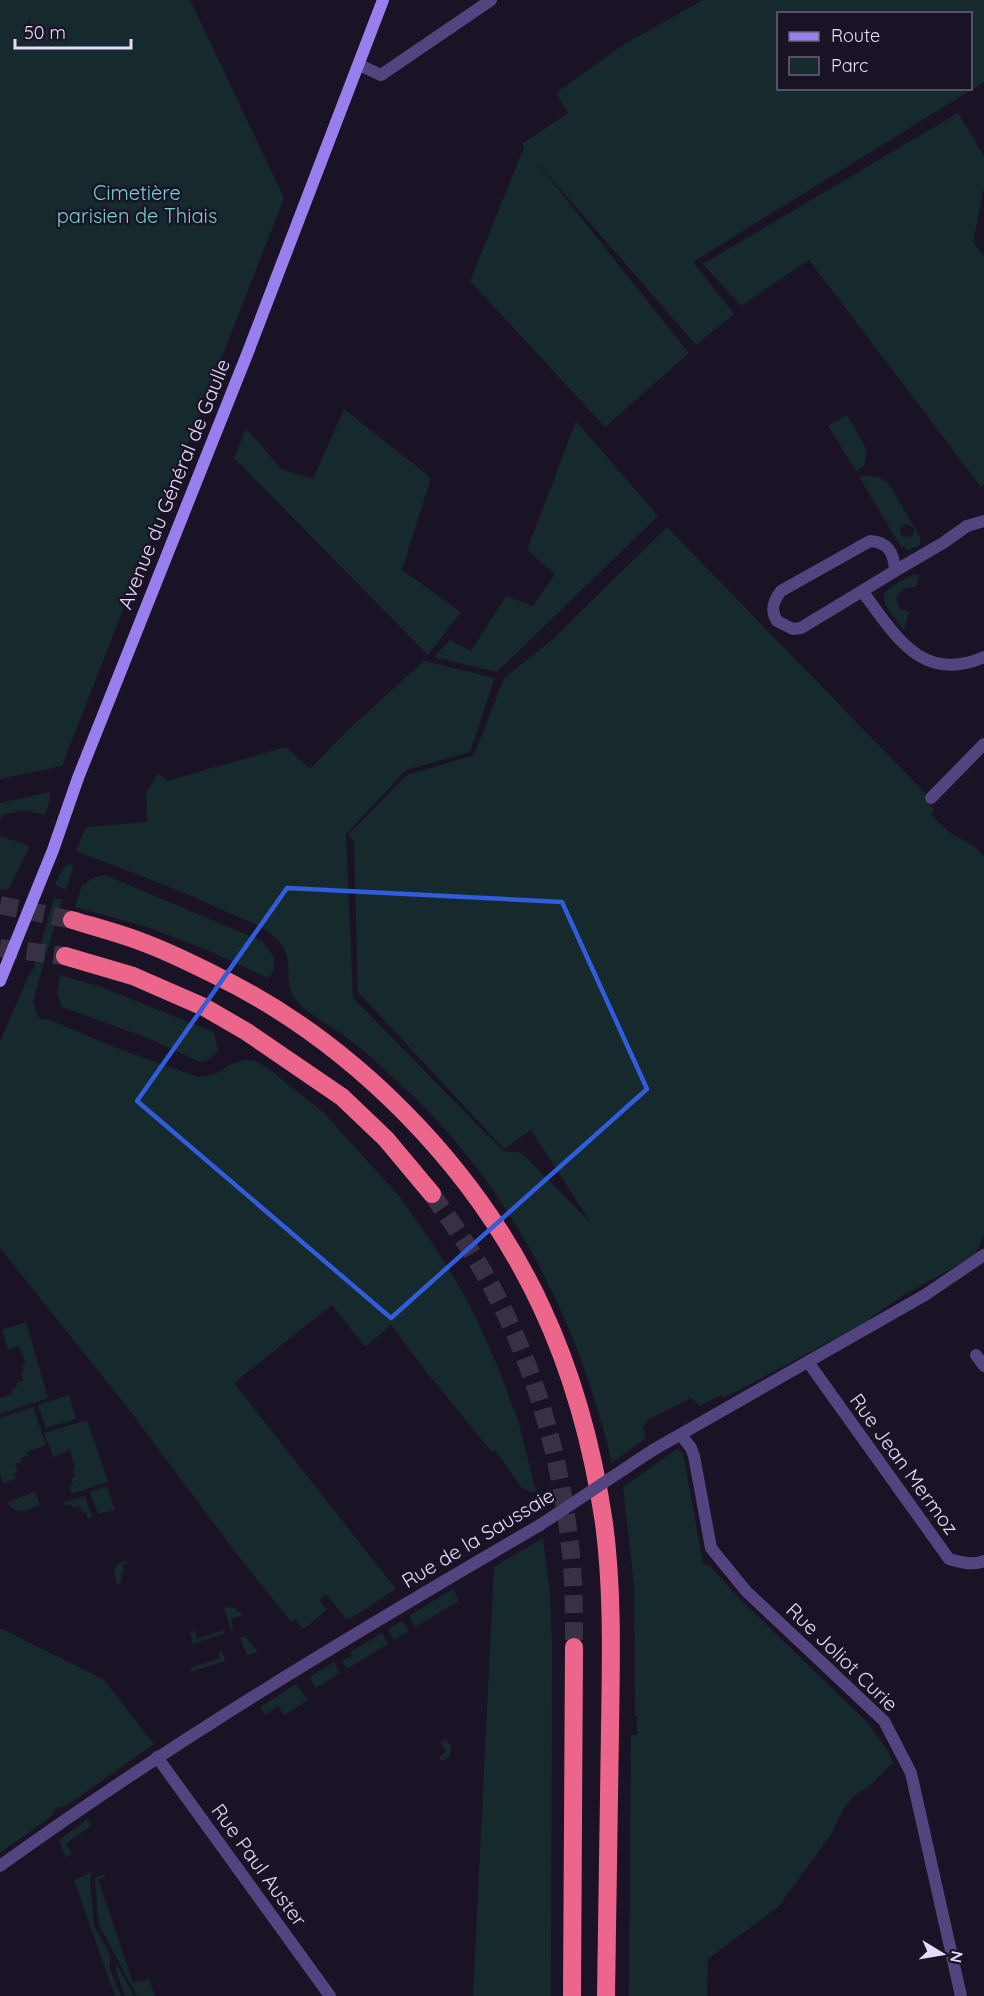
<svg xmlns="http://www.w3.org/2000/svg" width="984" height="1996" font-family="Quicksand,sans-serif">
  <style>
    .green { fill: #162a2e; fill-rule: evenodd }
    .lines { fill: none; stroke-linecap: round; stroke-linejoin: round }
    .motorway-tunnel { stroke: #383145; stroke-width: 18; stroke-dasharray: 18 9; stroke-linecap: butt }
    .minor { stroke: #52447e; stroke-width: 12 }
    .secondary { stroke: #997fee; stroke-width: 12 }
    .motorway { stroke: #eb668a; stroke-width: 18 }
    .minor-bridge { stroke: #52447e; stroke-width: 12 }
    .marked { fill: none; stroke: #315cdb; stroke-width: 4.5; stroke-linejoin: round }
    .labels { text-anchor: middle; stroke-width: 5; stroke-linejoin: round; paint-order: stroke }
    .park-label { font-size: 20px; fill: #70d2ce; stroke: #1a1325 }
    .street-label { font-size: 20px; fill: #e5dbfa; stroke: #1a1325 }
  </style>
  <rect width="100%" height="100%" fill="#1a1325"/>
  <path class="green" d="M 0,0 L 190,0 L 284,198 L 62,766 L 0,779 Z
    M 703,0 L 984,0 L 984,82 L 693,262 L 734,314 L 696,345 L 535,160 L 689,353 L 605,427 L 470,281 L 524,147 L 522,144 L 568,113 L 556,93 L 626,43 ZM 778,14 L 970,14 L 970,88 L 778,88 Z
    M 958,113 L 984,156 L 984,187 L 973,242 L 984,256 L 984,484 L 981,487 L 809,260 L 741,306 L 703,264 Z
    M 344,409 L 431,478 L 402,570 L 461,612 L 428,655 L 234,458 L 246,428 L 281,469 L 313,479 Z
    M 847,415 L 867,450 L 864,465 L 857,472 L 828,426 Z
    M 576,421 L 658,516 L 497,672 L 434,657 L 450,640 L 471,651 L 506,596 L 533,606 L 555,574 L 527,550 Z
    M 869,476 L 879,477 L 889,484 L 920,537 L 920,545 L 908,550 L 900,545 L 859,477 ZM 907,524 L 914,528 L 914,534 L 909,537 L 901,536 L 900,529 L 901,526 Z
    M 667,527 L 928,796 L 924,799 L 934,810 L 931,815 L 949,832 L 975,847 L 984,856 L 984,1236 L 974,1256 L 902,1296 L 857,1327 L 724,1398 L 721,1395 L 700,1406 L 691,1398 L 649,1419 L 643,1428 L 646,1438 L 612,1463 C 580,1325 514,1193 411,1094 C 391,1076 372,1057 350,1040 C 335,1028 307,1014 296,1000 C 279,980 302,955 268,932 C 257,924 243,919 231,914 C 181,890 128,871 76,851 L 86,827 L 147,822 L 146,793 L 158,773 L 167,781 L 286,747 L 310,769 L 350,728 L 424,661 L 495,678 L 470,752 L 406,770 L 346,834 L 353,998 L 503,1151 L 522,1153 L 591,1223 L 531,1130 L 504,1149 L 358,992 L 354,841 L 348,835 L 407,775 L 474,755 L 504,678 L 553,639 Z
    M 914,574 L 919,575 L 916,587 L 904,588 L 896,597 L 899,608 L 909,612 L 904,630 C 877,595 874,595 914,574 Z
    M 50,792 L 50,800 L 45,815 L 24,810 L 3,815 L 0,820 L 0,803 Z
    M 0,836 L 30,846 L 8,890 L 0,889 Z
    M 69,864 L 74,865 L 66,889 L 55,885 L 61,871 Z
    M 105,875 L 262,941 L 274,957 L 274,971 L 268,978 L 212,952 L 147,927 L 75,907 L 82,885 L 93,878 Z
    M 54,898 L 62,900 L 35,994 L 33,1002 L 38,1017 L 43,1020 L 48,1019 L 119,1049 L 198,1077 L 216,1074 L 229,1065 L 244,1060 L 256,1061 L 274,1073 L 323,1112 L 399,1196 L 435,1247 L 462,1291 L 477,1320 L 497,1365 L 518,1420 L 536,1491 L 531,1492 L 521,1487 L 495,1450 L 492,1452 L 427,1373 L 391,1325 L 365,1347 L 332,1305 L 234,1383 L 396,1589 L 350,1619 L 345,1618 L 326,1594 L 319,1600 L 327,1610 L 303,1629 L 295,1619 L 291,1622 L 239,1557 L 127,1407 L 0,1248 L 0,1042 L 28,977 L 34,967 Z
    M 60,975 L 101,987 L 213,1032 L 217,1044 L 218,1052 L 208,1060 L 200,1062 L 150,1039 L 62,1007 L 57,994 Z
    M 26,1322 L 48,1398 L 0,1414 L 0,1398 L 12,1394 L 11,1389 L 17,1387 L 16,1383 L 23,1381 L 21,1373 L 24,1372 L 22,1366 L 26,1364 L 19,1346 L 8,1350 L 2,1330 Z
    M 69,1395 L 76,1419 L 46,1428 L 38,1405 Z
    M 33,1407 L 46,1445 L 27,1452 L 28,1456 L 21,1458 L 22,1462 L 15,1464 L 18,1471 L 14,1473 L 16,1478 L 3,1483 L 0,1475 L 0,1418 Z
    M 87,1420 L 108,1482 L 71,1494 L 70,1486 L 73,1485 L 71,1478 L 75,1477 L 73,1470 L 75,1469 L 70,1450 L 53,1457 L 44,1433 Z
    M 677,1449 L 683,1453 L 703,1563 L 710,1566 L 740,1599 L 866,1721 L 888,1751 L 893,1763 L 868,1787 L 855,1795 L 844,1808 L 832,1833 L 779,1906 L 708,1959 L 707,1996 L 629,1996 L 631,1735 L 637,1735 L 637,1716 L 635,1716 L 634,1584 L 623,1487 Z
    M 107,1486 L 115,1510 L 98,1514 L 90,1492 Z
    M 35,1492 L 40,1505 C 28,1509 15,1517 8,1502 Z
    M 85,1496 L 92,1518 L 88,1519 L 86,1512 L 82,1513 L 80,1506 L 73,1508 L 71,1504 L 65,1506 L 63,1503 Z
    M 543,1538 L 550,1593 L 552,1645 L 551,1996 L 473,1996 L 494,1567 Z
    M 126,1561 L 127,1563 L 122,1565 L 124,1572 L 121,1574 L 122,1580 L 120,1581 L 121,1583 L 117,1585 L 114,1569 L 120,1563 Z
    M 453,1589 L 459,1601 L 415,1627 L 409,1616 Z
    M 224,1607 L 234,1608 L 243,1615 L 231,1619 L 234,1630 L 231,1631 Z
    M 402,1621 L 409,1631 L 394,1640 L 388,1629 Z
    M 0,1628 L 103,1679 L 154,1744 L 65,1807 L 60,1807 L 53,1811 L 52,1816 L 0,1853 Z
    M 223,1630 L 224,1634 L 193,1644 L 190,1632 L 195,1631 L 197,1639 Z
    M 382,1633 L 388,1644 L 347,1669 L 342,1661 L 352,1656 L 350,1652 Z
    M 245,1636 L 258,1652 L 247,1655 L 240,1637 Z
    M 222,1651 L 225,1661 L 191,1672 L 190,1668 L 220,1658 L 219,1652 Z
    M 334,1662 L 340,1673 L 316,1688 L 309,1677 Z
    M 296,1684 L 308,1700 L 284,1715 L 278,1706 L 266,1715 L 260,1707 Z
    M 445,1739 L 451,1745 L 450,1756 L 443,1761 L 438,1759 L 446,1751 L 440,1742 Z
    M 88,1819 L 92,1825 L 66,1844 L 72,1854 L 66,1858 L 59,1840 Z
    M 92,1872 L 90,1879 L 94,1926 L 110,1954 L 110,1970 L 121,1996 L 115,1996 L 74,1880 Z
    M 105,1874 L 106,1876 L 98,1879 L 133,1983 L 149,1979 L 155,1996 L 137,1996 L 99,1925 L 95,1880 L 96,1877 Z
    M 117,1965 L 134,1996 L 125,1996 L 116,1970 Z"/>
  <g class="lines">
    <path class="motorway-tunnel" d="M 0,905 L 72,920
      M 0,948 L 65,956
      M 432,1194 C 446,1215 462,1236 475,1258 C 527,1342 557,1439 569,1537 C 574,1573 574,1610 574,1647"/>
    <path class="minor" d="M 359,65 L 381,75 L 491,0
      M 870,541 C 889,542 894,554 895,571 L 801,628 L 793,629 L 777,621 C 770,610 773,601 781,591 Z
      M 895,571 L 943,543 L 967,526 L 984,521
      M 862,591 C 894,633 921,685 984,657
      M 931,798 L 984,744
      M 976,1355 L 984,1366
      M 808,1362 L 949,1559 C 961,1562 972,1566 984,1561
      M 681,1435 L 691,1448 L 694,1456 L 711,1548 L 746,1591 L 884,1721 L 911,1773 L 961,1996
      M 653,1450 L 925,1295 L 984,1255
      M 157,1757 L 330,1996
      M 0,1866 C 173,1741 356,1632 540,1525"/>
    <path class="secondary" d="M 0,981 L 53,850 L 78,778 L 248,352 L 383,0"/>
    <path class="motorway" d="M 72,920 C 95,927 119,933 142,942 C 167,951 191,963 215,975 C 353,1042 476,1167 541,1306 C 573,1374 593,1449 604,1523 C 613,1591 611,1661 610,1729 C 608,1818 607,1907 606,1996
      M 65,956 L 133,976 L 204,1007 L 247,1032 L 342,1097 L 386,1139 L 432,1194
      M 572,1996 L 574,1647"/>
    <path class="minor-bridge" d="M 540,1525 L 653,1450"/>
  </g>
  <path class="marked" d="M 287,888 L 562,902 L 647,1089 L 391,1318 L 137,1101 Z"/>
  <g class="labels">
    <g class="park-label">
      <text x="137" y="200">Cimetière<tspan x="137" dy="23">parisien de Thiais</tspan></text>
    </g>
    <g class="street-label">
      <text transform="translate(174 484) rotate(-68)" y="7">Avenue du Général de Gaulle</text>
      <text transform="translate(904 1464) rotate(54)" y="7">Rue Jean Mermoz</text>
      <text transform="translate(478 1538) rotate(-31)" y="7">Rue de la Saussaie</text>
      <text transform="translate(842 1657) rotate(44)" y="7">Rue Joliot Curie</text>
      <text transform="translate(259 1865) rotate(54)" y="7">Rue Paul Auster</text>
    </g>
  </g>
  <rect x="777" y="12" width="195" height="78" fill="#1a1325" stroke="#6b637a" stroke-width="1.5"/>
  <rect x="789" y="32" width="30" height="9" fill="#997fee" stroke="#6b637a" stroke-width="1.5"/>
  <text x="831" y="42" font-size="18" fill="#e5dbfa">Route</text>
  <rect x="789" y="57" width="30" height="18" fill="#162a2e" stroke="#6b637a" stroke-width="1.5"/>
  <text x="831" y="72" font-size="18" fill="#e5dbfa">Parc</text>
  <g transform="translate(942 1954) rotate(101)" stroke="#1a1325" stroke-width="4.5" paint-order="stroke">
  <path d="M0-4.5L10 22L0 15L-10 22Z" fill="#e5dbfa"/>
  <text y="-9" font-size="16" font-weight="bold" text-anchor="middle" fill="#e5dbfa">N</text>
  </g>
  <path d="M15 39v9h116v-9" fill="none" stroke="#e5dbfa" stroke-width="3"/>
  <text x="24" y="39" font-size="18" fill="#e5dbfa" stroke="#1a1325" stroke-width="4.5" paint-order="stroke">50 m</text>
</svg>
